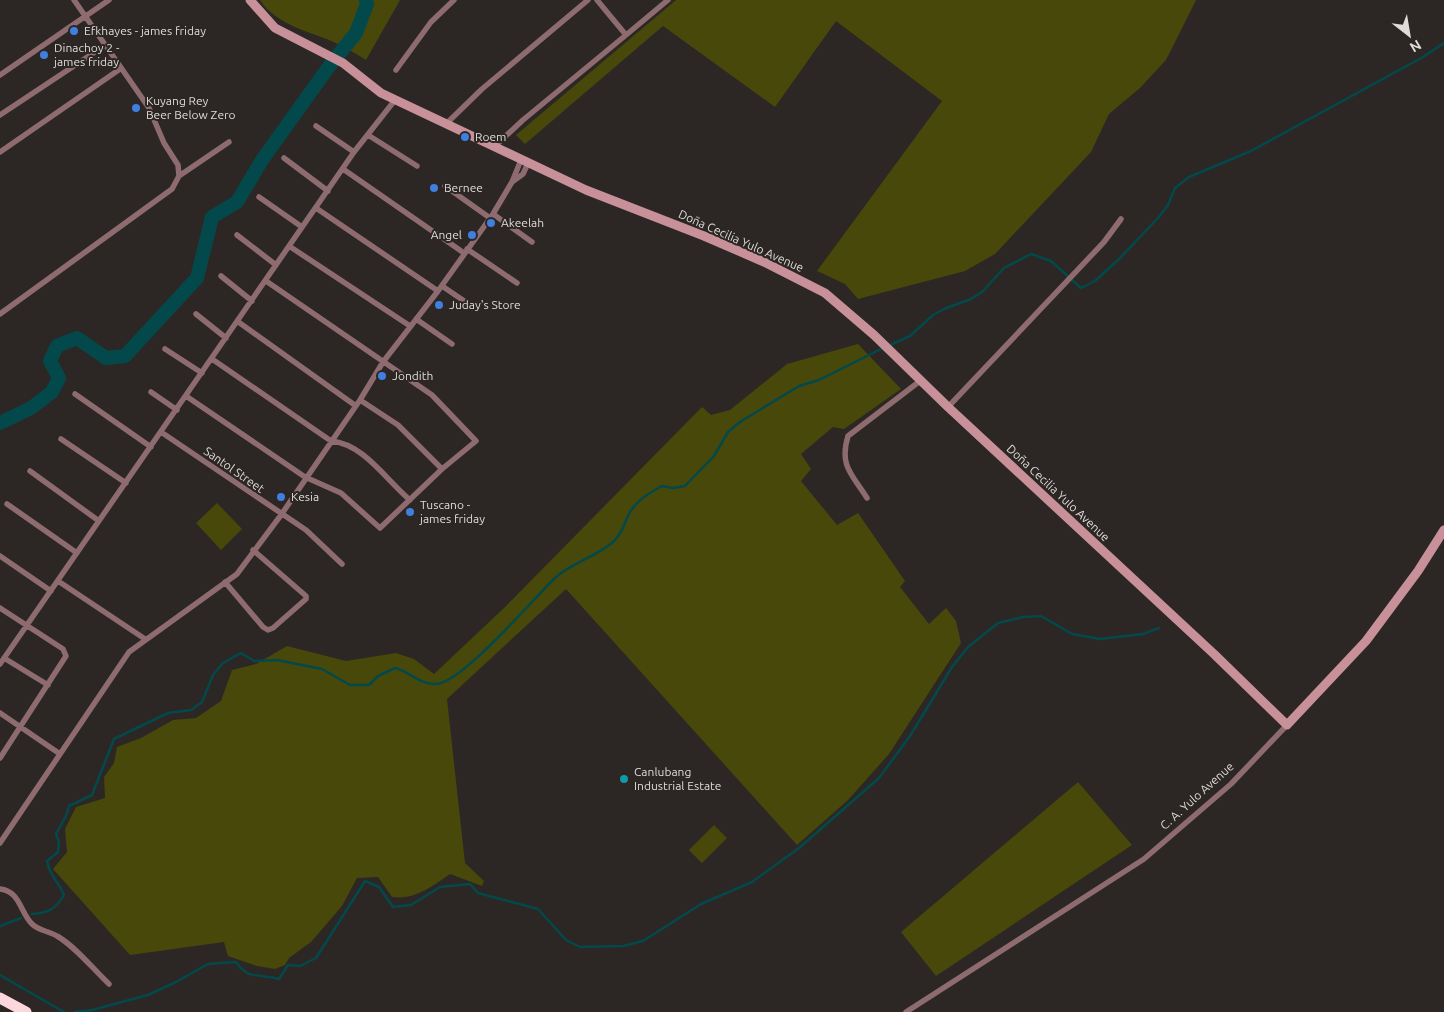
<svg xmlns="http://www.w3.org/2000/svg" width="1444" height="1012" font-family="Ubuntu,sans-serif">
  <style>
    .green { fill: #47480a }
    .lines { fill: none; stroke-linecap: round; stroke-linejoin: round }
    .stream { stroke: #03494b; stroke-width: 2.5 }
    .river { stroke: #03494b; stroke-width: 14 }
    .street { stroke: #8e6b6f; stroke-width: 5.5 }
    .secondary { stroke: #c89098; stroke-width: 9 }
    .highway { stroke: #fcd8dc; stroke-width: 11 }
    .shop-dot { fill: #3f7fe0; stroke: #2c2724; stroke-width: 2 }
    .culture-dot { fill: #0f9aa8; stroke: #2c2724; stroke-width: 2 }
    .labels { text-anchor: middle; stroke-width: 4; stroke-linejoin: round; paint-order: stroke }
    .poi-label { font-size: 12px; fill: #dfdcda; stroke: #2c2724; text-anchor: start }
    .street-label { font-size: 12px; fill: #dfdcda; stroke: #2c2724 }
  </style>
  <rect width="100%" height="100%" fill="#2c2724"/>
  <path class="green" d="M 260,0 L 400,0 L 366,60 C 358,55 350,50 342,46 C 315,32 277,27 260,0 Z
    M 676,0 L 1196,0 L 1166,60 L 1140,88 L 1109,114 L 1091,152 L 995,254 L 965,271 L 858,299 L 845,284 L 817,271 L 942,101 L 836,21 L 775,107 L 663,26 L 525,144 L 516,135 Z
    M 858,344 L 901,389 L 844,429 L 833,427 L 801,454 L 811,469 L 801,481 L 837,525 L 858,513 L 905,581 L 900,587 L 929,624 L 946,608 L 956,621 L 961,643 L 889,754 L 848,800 L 797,845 L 566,589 L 447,699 L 465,863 L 484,881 L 482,886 L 450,874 C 432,887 414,900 392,897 L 378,877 L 357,878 L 342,906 L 324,927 L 311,942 L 289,958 L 285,965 L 275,969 L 257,966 L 228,956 L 224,942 L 130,955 L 53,869 L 67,852 L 65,829 L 76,807 L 105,798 L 104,777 L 114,763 L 117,747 L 141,738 L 173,720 L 196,718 L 221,701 L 232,670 L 256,664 L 287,646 L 346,661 L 396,653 L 414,659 L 434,674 L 504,608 L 702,407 L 711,415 L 730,410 L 787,364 Z
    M 217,503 L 242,529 L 221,550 L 196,523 Z
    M 1078,782 L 1132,845 L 936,976 L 901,932 Z
    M 714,825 L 727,838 L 702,863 L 689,850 Z"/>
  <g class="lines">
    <path class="stream" d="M 888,346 L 910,336 L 933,315 L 944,309 L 971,299 L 982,292 L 1004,268 L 1031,254 L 1051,261 L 1081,288 L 1095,281 L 1119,259 L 1158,218 L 1168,205 L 1175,188 L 1189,177 L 1251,151 L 1423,57 L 1444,43
      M 32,914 C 48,913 56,909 64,895 C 59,882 49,875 47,861 L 58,852 L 59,842 L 56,834 L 66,816 L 69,806 L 92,795 L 114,739 L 168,713 L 191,710 L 202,702 L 213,675 L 223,663 L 241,653 L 254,661 L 277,660 L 322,669 L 350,685 L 369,685 L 378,676 L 395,668 C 409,671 420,685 436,684 C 462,683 534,598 555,578 C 571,563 596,557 613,542 C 623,533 624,523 630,512 C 637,500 651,492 662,486 L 673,488 L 685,486 L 714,456 L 728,432 L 740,422 L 799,386 L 819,380 L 883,348
      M 0,926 L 21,918
      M 0,975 L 64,1012
      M 75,1012 L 92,1010 L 148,995 L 176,982 L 208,964 L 236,962 C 249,981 260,973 279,979 L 288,965 L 300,966 L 316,958 L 365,881 L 379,887 L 393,907 L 411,905 L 440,887 L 470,884 L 478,893 L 538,909 L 566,940 L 580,947 L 623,946 L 643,941 L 701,904 L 752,882 L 799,848 L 879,778 L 910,736 L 952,667 L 968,647 L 998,623 L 1023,617 L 1041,616 L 1072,634 L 1100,639 L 1143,634 L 1159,628"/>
    <path class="river" d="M 0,423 L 31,408 L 52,392 L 59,378 L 50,361 L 57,346 L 77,338 L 106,358 L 125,356 L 197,278 L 212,217 L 237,202 L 262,160 L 330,65 L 356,33 L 367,4 L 366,0"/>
    <path class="street" d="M 74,0 L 149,108 L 164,143 L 178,165 L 179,176
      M 626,35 L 668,0
      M 396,70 L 431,22 L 454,0
      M 0,75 L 109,0
      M 0,115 L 104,46
      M 447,123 L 482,89 L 588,0
      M 316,126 L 354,152
      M 368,135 L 417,166
      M 494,147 L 523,120 L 626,35 L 597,0
      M 0,152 L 120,69
      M 284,158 L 328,191
      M 343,169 L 464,253
      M 512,182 L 523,174 L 528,163
      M 445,186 L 490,218
      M 259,197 L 302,227
      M 316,208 L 438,291
      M 493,214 L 532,242
      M 237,235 L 276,265
      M 289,246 L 410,326
      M 467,249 L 517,283
      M 221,276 L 252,301
      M 266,281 L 432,395 L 476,441 L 442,469 L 398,425 L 360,400
      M 442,286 L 476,309
      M 0,314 L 172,189 L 179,176 L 229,142
      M 196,314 L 226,338
      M 416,319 L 452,344
      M 237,321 L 356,406
      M 165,349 L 202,373
      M 212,359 L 331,441 C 364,444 386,480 410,500
      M 151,392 L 177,410
      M 75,394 L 151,447
      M 186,396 L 305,477 L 341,493 L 380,528 L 442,469
      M 948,407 L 1104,242 L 1121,219
      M 161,432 L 306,530 L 342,564
      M 61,439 L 126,483
      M 30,471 L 99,521
      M 867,498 C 852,474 839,466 848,436 L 920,381
      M 7,504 L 77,553
      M 0,556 L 51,591
      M 58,581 L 145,639
      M 225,582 L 263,627 L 268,630 L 273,628 L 306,599 L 306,596 L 253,550
      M 0,608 L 63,649 L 66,656 L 0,758
      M 4,658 L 48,685
      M 0,664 L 354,152 L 395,100
      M 0,713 L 60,754
      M 0,843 L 129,652 L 237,574 L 281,515 L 360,400 L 383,362 L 438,291 L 493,214 L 512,182 L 521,160
      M 0,889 C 20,891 20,912 32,924 C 39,931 49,931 57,936 C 76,947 93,969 109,984
      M 906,1012 L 1144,859 L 1231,784 L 1287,725"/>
    <path class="secondary" d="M 250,0 L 275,28 L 343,63 L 381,93 L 586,190 L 704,236 L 764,262 L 825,293 L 874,335 L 948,407 L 1214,654 L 1287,725 L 1366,641 L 1418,571 L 1444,530"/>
    <path class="highway" d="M 0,998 L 26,1012"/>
  </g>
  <g class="shop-dot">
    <circle cx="74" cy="31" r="5"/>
    <circle cx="44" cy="55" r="5"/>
    <circle cx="136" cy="108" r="5"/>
    <circle cx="465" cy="137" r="5"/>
    <circle cx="434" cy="188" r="5"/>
    <circle cx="491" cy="223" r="5"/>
    <circle cx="472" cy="235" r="5"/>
    <circle cx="439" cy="305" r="5"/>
    <circle cx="382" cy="376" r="5"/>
    <circle cx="281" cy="497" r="5"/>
    <circle cx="410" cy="512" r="5"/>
  </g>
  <circle class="culture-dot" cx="624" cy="779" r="5"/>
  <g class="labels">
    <g class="poi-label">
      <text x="84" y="35">Efkhayes - james friday</text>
      <text x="54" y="52">Dinachoy 2 -<tspan x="54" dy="14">james friday</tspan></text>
      <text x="146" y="105">Kuyang Rey<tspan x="146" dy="14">Beer Below Zero</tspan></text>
      <text x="475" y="141">Roem</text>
      <text x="444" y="192">Bernee</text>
      <text x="501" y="227">Akeelah</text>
      <text x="462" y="239" text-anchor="end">Angel</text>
      <text x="449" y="309">Juday's Store</text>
      <text x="392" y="380">Jondith</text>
      <text x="291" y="501">Kesia</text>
      <text x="420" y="509">Tuscano -<tspan x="420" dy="14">james friday</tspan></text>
      <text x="634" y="776">Canlubang<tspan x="634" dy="14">Industrial Estate</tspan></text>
    </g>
    <g class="street-label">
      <text transform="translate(741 241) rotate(24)" y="4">Doña Cecilia Yulo Avenue</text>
      <text transform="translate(234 470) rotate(35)" y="4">Santol Street</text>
      <text transform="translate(1058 493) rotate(43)" y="4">Doña Cecilia Yulo Avenue</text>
      <text transform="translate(1197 796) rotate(-42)" y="4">C. A. Yulo Avenue</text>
    </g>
  </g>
  <g transform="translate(1409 35) rotate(149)" stroke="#2c2724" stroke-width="4" paint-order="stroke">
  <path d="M0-4L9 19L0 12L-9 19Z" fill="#dfdcda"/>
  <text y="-8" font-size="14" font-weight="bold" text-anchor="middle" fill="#dfdcda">N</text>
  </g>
</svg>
